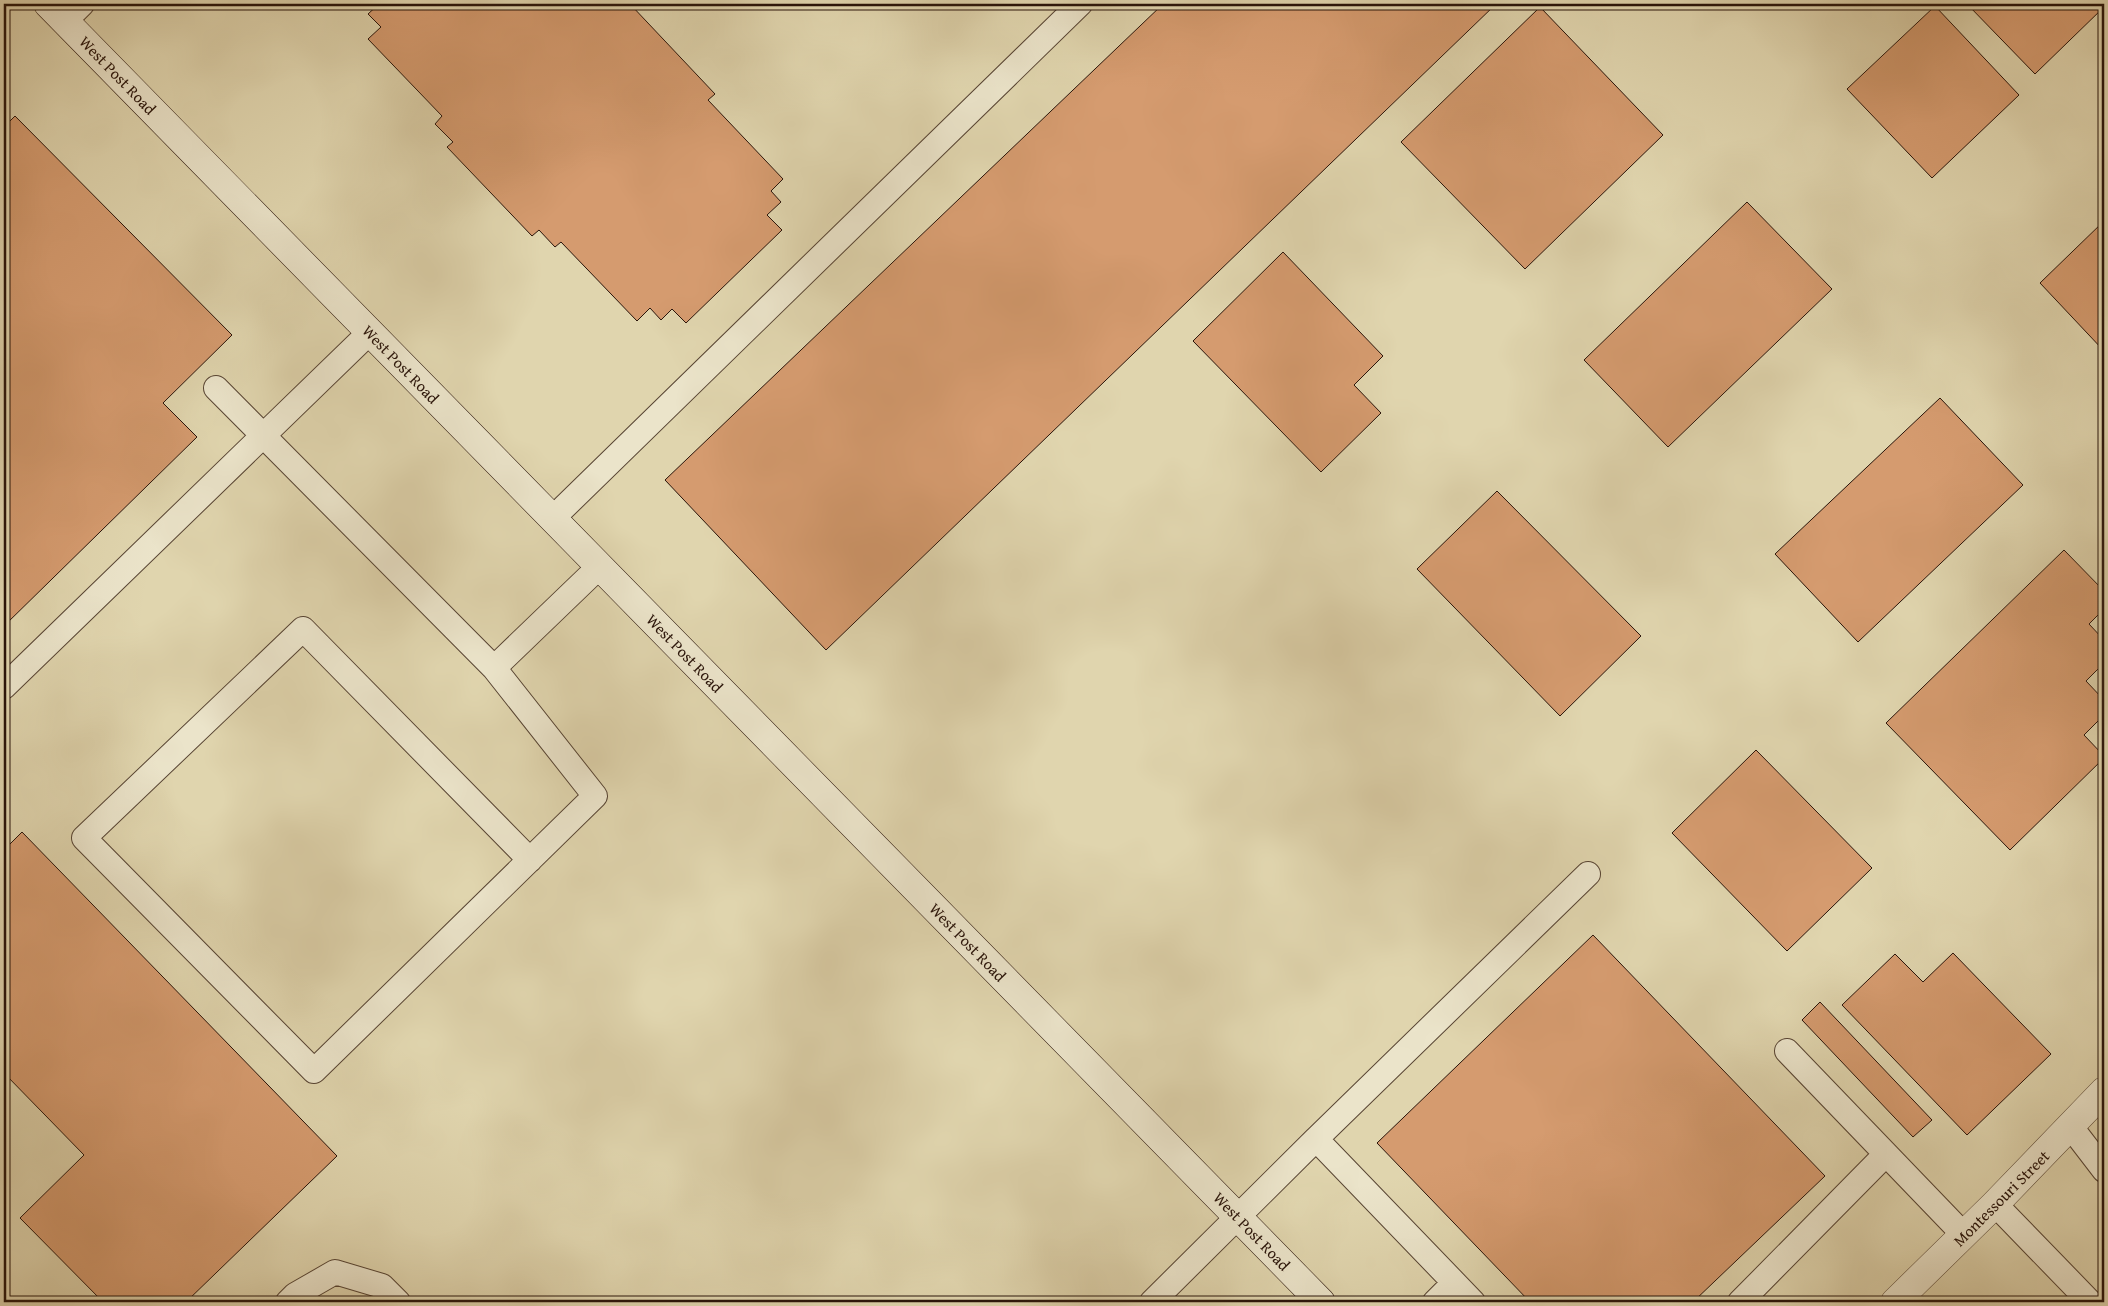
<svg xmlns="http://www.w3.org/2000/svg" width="2108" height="1306" font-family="'Gentium Book Plus',serif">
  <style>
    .building { fill: #d59b6f; stroke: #29140a }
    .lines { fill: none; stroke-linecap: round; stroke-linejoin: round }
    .lane-casing { stroke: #574433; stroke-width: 26 }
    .street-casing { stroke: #574433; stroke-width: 29 }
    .secondary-casing { stroke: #29140a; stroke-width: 29 }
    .lane { stroke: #ebe4ca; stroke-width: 24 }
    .street { stroke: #ebe4ca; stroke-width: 28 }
    .secondary { stroke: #ebe4ca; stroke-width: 28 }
    .labels { text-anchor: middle; stroke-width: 4; stroke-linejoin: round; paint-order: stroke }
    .street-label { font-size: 16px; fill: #29140a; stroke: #ebe4ca }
  </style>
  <rect width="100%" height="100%" fill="#e0d5ae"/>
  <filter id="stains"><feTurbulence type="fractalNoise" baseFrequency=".004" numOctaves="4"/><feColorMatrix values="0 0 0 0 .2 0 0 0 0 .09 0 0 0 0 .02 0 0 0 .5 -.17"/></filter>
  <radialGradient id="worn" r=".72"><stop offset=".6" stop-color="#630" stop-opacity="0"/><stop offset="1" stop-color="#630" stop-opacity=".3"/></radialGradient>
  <path class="building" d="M 379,4 L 630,4 L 715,94 L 708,100 L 783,179 L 771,191 L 781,202 L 767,215 L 782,230 L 686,323 L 672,309 L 661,320 L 650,308 L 637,321 L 561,242 L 555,247 L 539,230 L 532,236 L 447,147 L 453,142 L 435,124 L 442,116 L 368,39 L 381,27 L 368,14 Z
    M 1163,4 L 1496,4 L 826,650 L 665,480 Z
    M 1967,4 L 2104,4 L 2104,7 L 2035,74 Z
    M 1935,6 L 2019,95 L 1932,178 L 1847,89 Z
    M 1540,7 L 1663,135 L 1525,269 L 1401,142 Z
    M 15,116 L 232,335 L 163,403 L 197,437 L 4,626 L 4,127 Z
    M 1747,202 L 1832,289 L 1668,447 L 1584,360 Z
    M 2104,221 L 2104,351 L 2040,283 Z
    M 1283,252 L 1383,356 L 1354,385 L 1381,413 L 1321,472 L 1193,341 Z
    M 1940,398 L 2023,485 L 1858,642 L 1775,554 Z
    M 1497,491 L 1641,636 L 1560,716 L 1417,569 Z
    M 2064,550 L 2104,591 L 2104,609 L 2089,624 L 2104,640 L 2104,663 L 2086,681 L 2104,700 L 2104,715 L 2084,735 L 2104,756 L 2104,758 L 2010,850 L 1886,723 Z
    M 1756,750 L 1872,868 L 1787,951 L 1672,833 Z
    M 22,832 L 337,1156 L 186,1302 L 103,1302 L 20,1218 L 84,1155 L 4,1073 L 4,850 Z
    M 1593,935 L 1825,1176 L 1693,1302 L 1530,1302 L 1377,1143 Z
    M 1953,953 L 2051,1054 L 1967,1135 L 1842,1005 L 1895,954 L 1923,982 Z
    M 1820,1002 L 1932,1120 L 1913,1137 L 1802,1020 Z"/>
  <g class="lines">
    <defs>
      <path id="lane" d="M 65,21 L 82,4
        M 216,388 L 494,668
        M 553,518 L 1080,4
        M 4,687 L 370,332
        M 530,860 L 303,629 L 84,838 L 314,1071 L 595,796 L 494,668 L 600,566
        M 1787,1051 L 1964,1235
        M 2071,1127 L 2104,1170
        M 1995,1204 L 2090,1302
        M 288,1302 L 295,1295 L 335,1272 L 382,1286 L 398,1302
        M 1152,1302 L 1316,1139
        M 1435,1302 L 1454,1283
        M 1473,1302 L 1316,1139 L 1588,874
        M 1740,1302 L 1886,1154"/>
      <path id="street" d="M 1895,1302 L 1995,1204 L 2104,1091"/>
      <path id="secondary" d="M 48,4 L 1321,1302"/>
    </defs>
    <use href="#lane" class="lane-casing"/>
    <use href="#street" class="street-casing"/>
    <use href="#secondary" class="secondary-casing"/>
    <use href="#lane" class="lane"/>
    <use href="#street" class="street"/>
    <use href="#secondary" class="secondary"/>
  </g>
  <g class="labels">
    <g class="street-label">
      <text transform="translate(118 75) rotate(46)" y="6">West Post Road</text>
      <text transform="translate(401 364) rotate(46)" y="6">West Post Road</text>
      <text transform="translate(685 653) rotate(46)" y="6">West Post Road</text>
      <text transform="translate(968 942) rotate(46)" y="6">West Post Road</text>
      <text transform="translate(2001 1198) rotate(-45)" y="6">Montessouri Street</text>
      <text transform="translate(1252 1231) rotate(46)" y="6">West Post Road</text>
    </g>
  </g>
  <rect width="2108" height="1306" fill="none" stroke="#e0d5ae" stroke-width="20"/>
  <rect x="5" y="5" width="2098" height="1296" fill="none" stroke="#29140a" stroke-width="2.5"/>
  <rect x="10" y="10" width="2088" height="1286" fill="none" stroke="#29140a"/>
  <rect width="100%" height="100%" filter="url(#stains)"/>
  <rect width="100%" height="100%" fill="url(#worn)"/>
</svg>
